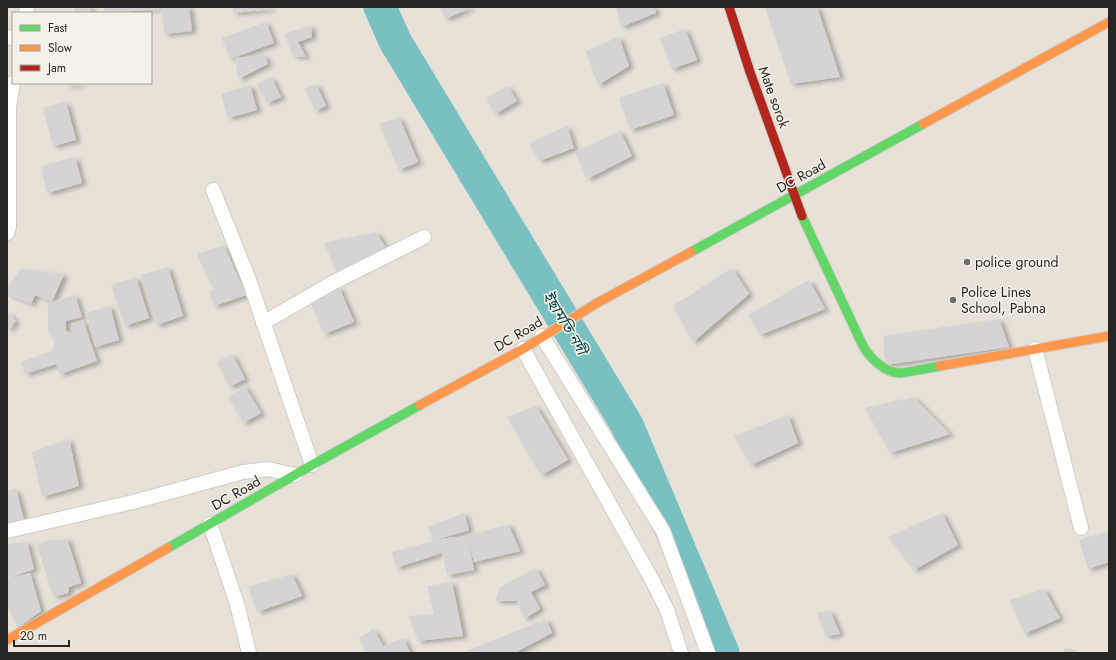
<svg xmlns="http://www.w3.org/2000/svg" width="1116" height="660" font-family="Jost,'Noto Sans Bengali',sans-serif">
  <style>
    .built { fill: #e7e1d8; fill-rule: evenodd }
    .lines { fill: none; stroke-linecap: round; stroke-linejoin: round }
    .river { stroke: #79c0c3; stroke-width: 33 }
    .building { fill: #d5d3d3; filter: url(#shadow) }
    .street-casing { stroke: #cfcdca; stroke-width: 16 }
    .fast-casing { stroke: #cfcdca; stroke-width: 11 }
    .slow-casing { stroke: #cfcdca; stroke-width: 11 }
    .jam-casing { stroke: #cfcdca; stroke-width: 11 }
    .street { stroke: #fdfdfc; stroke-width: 14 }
    .fast { stroke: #63d668; stroke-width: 9 }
    .slow { stroke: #ff974d; stroke-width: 9 }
    .jam { stroke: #b3261e; stroke-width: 9 }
    .poi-dot { fill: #6f6d6a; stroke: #f5f1e9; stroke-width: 1.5 }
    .labels { text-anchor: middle; stroke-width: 3; stroke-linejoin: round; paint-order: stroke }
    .street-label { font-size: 14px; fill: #282624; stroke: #f5f1e9 }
    .poi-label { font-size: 14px; fill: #282624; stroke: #f5f1e9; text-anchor: start }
    .water-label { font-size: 15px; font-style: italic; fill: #034448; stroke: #f5f1e9 }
  </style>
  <defs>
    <filter id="shadow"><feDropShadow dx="4.5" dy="2.5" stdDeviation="2" flood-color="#0004"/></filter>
  </defs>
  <rect width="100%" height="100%" fill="#f2f0ec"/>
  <path class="built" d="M 7,7 L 1109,7 L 1109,653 L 7,653 ZM 13,13 L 151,13 L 151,83 L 13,83 Z"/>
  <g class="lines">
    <path class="river" d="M 380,7 L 395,41 L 627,425 L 723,653"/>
  </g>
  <path class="building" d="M 75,7 L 91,7 L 91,13 L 75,13 Z
    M 104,7 L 158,7 L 158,9 L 133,11 L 133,13 L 105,13 Z
    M 161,7 L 189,7 L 192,31 L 164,34 Z
    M 232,7 L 271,7 L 271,9 L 234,13 Z
    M 440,7 L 473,7 L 445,19 Z
    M 616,7 L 654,7 L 656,13 L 621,27 Z
    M 765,7 L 817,7 L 840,77 L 791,84 Z
    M 266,22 L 274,43 L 230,59 L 222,38 Z
    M 311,25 L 312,37 L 298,42 L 306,57 L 293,56 L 284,34 Z
    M 685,29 L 697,60 L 672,69 L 660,38 Z
    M 619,37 L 629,66 L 598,85 L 586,51 Z
    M 264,55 L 268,64 L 238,79 L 235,58 Z
    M 271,77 L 281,97 L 267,103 L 257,84 Z
    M 67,83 L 82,83 L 83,84 L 68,86 Z
    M 663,83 L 674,115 L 630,130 L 619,98 Z
    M 316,84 L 326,106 L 315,111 L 305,89 Z
    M 250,85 L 257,110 L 228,118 L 221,94 Z
    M 508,86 L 517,101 L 495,114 L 486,98 Z
    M 66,102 L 76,140 L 53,146 L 43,108 Z
    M 399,117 L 418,162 L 399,170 L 379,124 Z
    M 567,126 L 574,148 L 539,161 L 529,143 Z
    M 620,131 L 632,156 L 587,179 L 575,152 Z
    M 75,157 L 82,183 L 47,193 L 41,166 Z
    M 376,232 L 387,250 L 337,272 L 324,243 Z
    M 224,245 L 246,295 L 214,306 L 209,292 L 214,290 L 197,254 Z
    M 168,267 L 183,316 L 156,325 L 141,275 Z
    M 732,268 L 749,294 L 693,342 L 673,306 Z
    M 21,269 L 64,274 L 52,302 L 35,295 L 31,304 L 7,294 L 7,287 Z
    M 136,277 L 149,318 L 125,326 L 111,285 Z
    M 809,280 L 825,309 L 760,335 L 748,315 Z
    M 339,287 L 354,322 L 324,334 L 309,299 Z
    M 75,295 L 82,317 L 66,321 L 66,331 L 71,333 L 72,324 L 83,320 L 97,361 L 60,374 L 56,364 L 25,374 L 21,362 L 52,351 L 55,339 L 48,331 L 48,303 Z
    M 110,306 L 119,340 L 95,347 L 86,313 Z
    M 7,312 L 16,321 L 7,331 Z
    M 999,319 L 1009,347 L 885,365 L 883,336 Z
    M 232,354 L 245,379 L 229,387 L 217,362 Z
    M 244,385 L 261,413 L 243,423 L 228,397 L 241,389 L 240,387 Z
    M 913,397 L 950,434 L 890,453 L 865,408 Z
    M 536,406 L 568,460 L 541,475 L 507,417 Z
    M 788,415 L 798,443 L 751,465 L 734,436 Z
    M 69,439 L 79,486 L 42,497 L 32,452 Z
    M 16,489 L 24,520 L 7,525 L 7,491 Z
    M 464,513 L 469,530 L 439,539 L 467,536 L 508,524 L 520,551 L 474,562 L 468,540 L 474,570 L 447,575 L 442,553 L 396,568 L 392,552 L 433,541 L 428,527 Z
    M 942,513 L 958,545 L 914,570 L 888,537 Z
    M 1109,531 L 1109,562 L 1088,569 L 1079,540 Z
    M 67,538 L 81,583 L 69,587 L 68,593 L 53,597 L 37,544 L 53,539 L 54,542 Z
    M 27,542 L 34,569 L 7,579 L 7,544 Z
    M 536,568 L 545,585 L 531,592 L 540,609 L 524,619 L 517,601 L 495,601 L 500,587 Z
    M 30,573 L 41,611 L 17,628 L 7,604 L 7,579 Z
    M 292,574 L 302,596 L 257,612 L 248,587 Z
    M 452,582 L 463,636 L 418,641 L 409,616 L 434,614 L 427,586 Z
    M 1044,589 L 1060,618 L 1024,634 L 1010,600 Z
    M 830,611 L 840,634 L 826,636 L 817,613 Z
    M 546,619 L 552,633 L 518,651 L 519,653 L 462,653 Z
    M 374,629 L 383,646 L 404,638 L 410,653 L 366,653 L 359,638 Z
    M 1067,648 L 1071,653 L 1060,653 Z"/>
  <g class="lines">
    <defs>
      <path id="street" d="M 26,13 L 27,7
        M 7,37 L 13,38
        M 213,190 L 249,280 L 312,465
        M 7,233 L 9,227 L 9,107 L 13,83
        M 263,323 L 332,283 L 424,237
        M 542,336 L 663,531 L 708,653
        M 523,349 L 652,580 L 667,610 L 681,653
        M 1035,349 L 1081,528
        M 210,524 L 237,604 L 249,653
        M 7,531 L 133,502 L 243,472 L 268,469 L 295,475"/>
      <path id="fast" d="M 802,216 L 863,346 C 870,358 885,373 900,373 C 913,372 927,368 940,366
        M 691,252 L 923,124
        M 168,548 L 312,465 L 420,405"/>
      <path id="slow" d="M 923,124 L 1109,22
        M 940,366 L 1109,336
        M 420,405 L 523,349 L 597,303 L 691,252
        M 7,640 L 168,548"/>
      <path id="jam" d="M 729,7 L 750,72 L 802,216"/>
    </defs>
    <use href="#street" class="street-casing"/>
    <use href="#fast" class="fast-casing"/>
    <use href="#slow" class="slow-casing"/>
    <use href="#jam" class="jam-casing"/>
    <use href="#street" class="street"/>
    <use href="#fast" class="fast"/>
    <use href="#slow" class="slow"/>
    <use href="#jam" class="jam"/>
  </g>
  <g class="poi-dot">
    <circle cx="967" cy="262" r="4"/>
    <circle cx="953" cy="300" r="4"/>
  </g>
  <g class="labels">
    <g class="street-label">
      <text transform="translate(774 97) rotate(70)" y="5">Mate sorok</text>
      <text transform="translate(801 176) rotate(-29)" y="5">DC Road</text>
      <text transform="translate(518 334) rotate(-31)" y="5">DC Road</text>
      <text transform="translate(236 493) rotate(-30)" y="5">DC Road</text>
    </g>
    <g class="poi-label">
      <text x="975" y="267">police ground</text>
      <text x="961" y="297">Police Lines<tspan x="961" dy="16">School, Pabna</tspan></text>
    </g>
    <g class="water-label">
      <text transform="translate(565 323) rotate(59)" y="5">ইছামতি নদী</text>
    </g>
  </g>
  <rect width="1116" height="660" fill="none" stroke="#282624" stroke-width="16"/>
  <rect x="12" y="12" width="140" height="72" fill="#f5f1e9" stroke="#a3a09a"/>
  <rect x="20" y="25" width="20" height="6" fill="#63d668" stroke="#a3a09a"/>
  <text x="48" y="32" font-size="12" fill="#282624">Fast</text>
  <rect x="20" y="45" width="20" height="6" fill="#ff974d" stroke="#a3a09a"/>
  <text x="48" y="52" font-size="12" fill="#282624">Slow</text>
  <rect x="20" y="65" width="20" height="6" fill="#b3261e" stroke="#a3a09a"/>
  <text x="48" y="72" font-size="12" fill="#282624">Jam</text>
  <path d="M14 640v6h55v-6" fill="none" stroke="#282624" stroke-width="2"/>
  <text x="20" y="640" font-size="12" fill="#282624" stroke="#f5f1e9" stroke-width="3" paint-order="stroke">20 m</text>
</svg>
